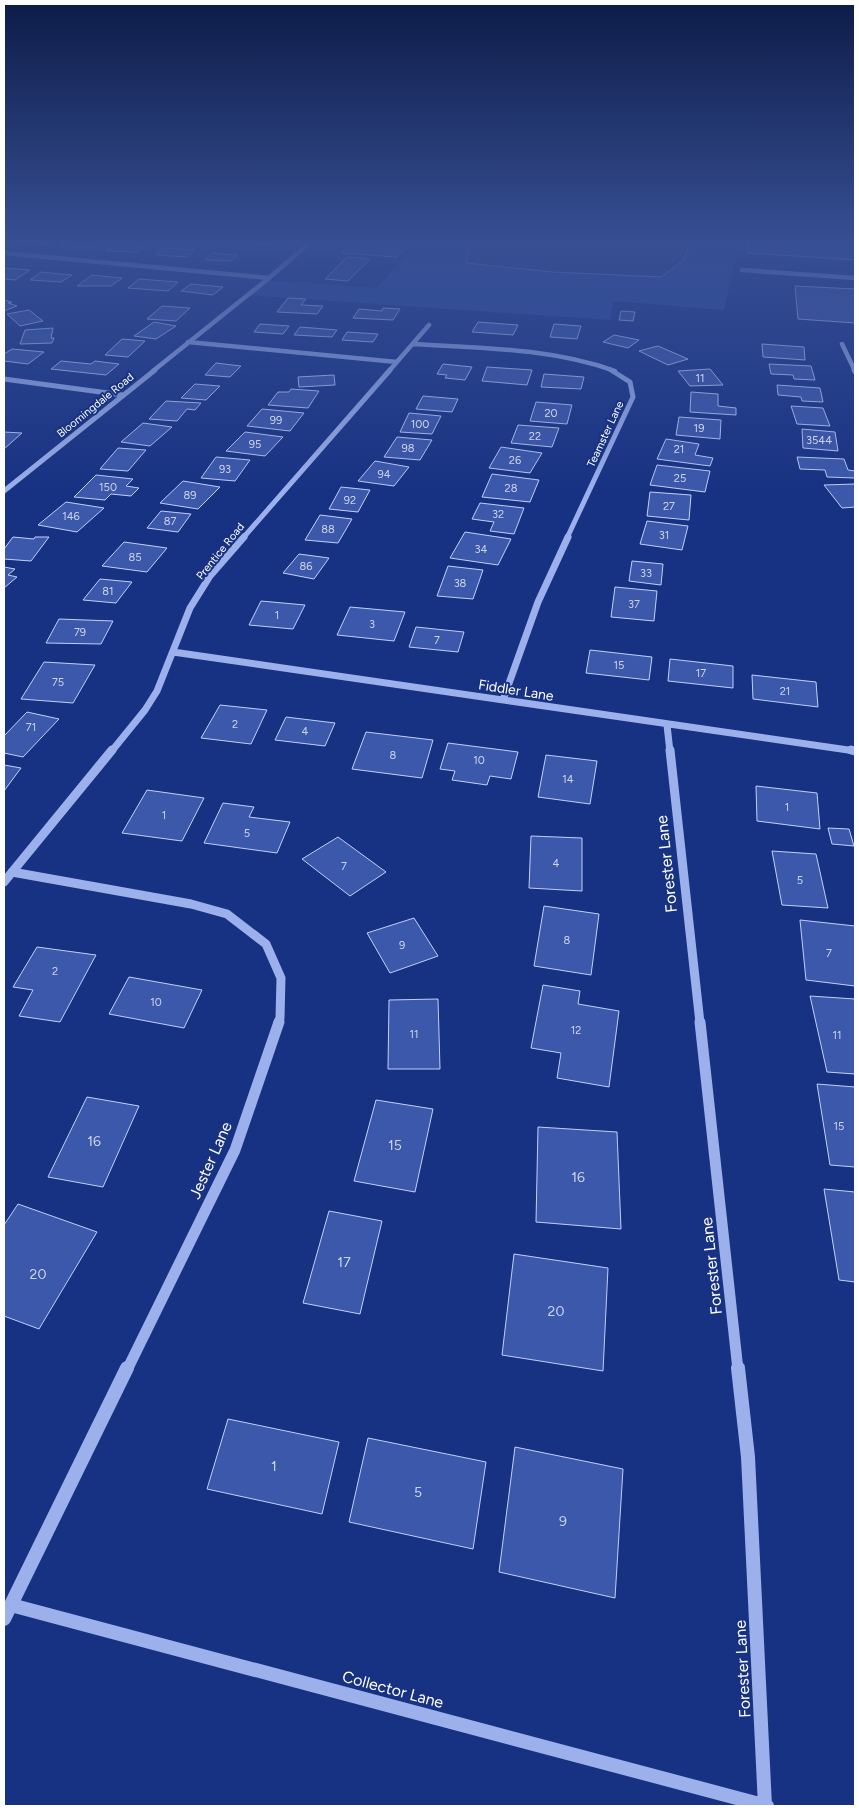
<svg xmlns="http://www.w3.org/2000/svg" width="859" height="1810" font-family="Figtree,sans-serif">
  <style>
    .green { fill: #2a4aa2 }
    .water { fill: #2a3f7b; stroke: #8ea9ef }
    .building { fill: #3c58ab; stroke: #c1d0f9 }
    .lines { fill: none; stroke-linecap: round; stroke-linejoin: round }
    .minor-far5 { stroke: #9cb1ec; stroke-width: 4.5 }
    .minor-far4 { stroke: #9cb1ec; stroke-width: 5 }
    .minor-far3 { stroke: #9cb1ec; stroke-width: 7 }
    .minor-far2 { stroke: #9cb1ec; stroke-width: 9 }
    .minor-far1 { stroke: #9cb1ec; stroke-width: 11 }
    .minor { stroke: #9cb1ec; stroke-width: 14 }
    .labels { text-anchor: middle; stroke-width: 4; stroke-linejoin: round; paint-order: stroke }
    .number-label { font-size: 11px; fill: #ced5ea }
    .far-street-label { font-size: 11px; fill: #fff; stroke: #183283 }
    .street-label { font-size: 14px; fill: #fff; stroke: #183283 }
    .near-number-label { font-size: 14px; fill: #ced5ea }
    .near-street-label { font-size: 16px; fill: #fff; stroke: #183283 }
  </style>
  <rect width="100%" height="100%" fill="#183283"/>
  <path class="green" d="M 422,239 L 740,239 L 724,310 L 613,301 L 610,320 L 245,295 L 264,280 L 376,288 Z"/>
  <path class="water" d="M 474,239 L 691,239 L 684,260 L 661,277 L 552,272 L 466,263 L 470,242 Z"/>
  <path class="building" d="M 22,239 L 55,239 L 47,244 L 16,242 Z
    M 259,239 L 276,239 L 270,245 L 254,244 Z
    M 356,239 L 409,243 L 397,257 L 342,253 Z
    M 748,239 L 855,239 L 855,260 L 748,253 Z
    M 70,240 L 101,242 L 92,248 L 61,246 Z
    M 115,244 L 145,246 L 137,252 L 106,251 Z
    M 164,248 L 195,250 L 187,257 L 156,255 Z
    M 212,253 L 238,255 L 231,261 L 205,260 Z
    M 347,257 L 370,259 L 348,281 L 325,279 Z
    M 4,268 L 30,270 L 15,280 L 4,279 Z
    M 41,272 L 72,275 L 61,282 L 30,280 Z
    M 92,275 L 122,278 L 111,286 L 77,286 Z
    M 139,279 L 178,282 L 168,291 L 128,288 Z
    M 191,284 L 223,287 L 213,295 L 181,291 Z
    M 795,286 L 855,289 L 855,323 L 798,319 Z
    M 288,298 L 306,299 L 301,305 L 323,306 L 317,314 L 277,312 Z
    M 4,300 L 12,302 L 8,303 L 17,306 L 4,311 Z
    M 162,306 L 190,308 L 176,321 L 147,319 Z
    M 383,308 L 400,309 L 393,320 L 353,318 L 359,309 L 382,311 Z
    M 29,310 L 43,321 L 20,326 L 7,314 Z
    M 621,311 L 635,312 L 633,321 L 619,320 Z
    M 154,322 L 176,326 L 156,339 L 134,336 Z
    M 478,322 L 518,325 L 513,335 L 472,332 Z
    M 260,324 L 289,326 L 283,334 L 254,332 Z
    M 554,324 L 581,326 L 577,339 L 550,337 Z
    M 300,327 L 337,330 L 332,337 L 294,335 Z
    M 53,328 L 51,338 L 54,338 L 52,343 L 20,344 L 25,330 Z
    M 347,332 L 378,334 L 373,342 L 342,340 Z
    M 614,335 L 639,340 L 628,348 L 603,342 Z
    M 122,339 L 145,341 L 128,357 L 105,355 Z
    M 762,344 L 804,347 L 805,360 L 763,357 Z
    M 658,346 L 688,359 L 668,365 L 639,351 Z
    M 12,349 L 44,352 L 28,364 L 4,361 L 4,354 Z
    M 61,361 L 91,364 L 95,361 L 119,364 L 106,375 L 51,369 Z
    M 216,363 L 241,366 L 230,377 L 205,375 Z
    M 443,364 L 472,367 L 465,380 L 445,378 L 447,375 L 437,374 Z
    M 769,364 L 811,366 L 815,380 L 794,379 L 793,375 L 771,374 Z
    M 487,367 L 532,370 L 527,385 L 482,381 Z
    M 710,369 L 723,385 L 690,386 L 678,371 Z
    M 544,374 L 584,377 L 581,389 L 541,387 Z
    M 334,375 L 335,385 L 299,387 L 298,377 Z
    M 195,384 L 220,386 L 206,400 L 181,398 Z
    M 777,385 L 820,388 L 823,402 L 802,401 L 801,397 L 778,395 Z
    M 291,389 L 319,391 L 308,408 L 268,405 L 278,392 L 289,392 Z
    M 691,392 L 718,394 L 718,406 L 736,408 L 736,415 L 690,412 Z
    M 423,396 L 458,399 L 452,412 L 416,409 Z
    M 166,401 L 201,403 L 195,410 L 187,409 L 177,421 L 149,419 Z
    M 536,402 L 572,405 L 567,424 L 530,421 Z
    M 791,406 L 823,408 L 830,426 L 797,424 Z
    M 262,409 L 304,413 L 290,431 L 247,426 Z
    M 409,413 L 441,416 L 432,434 L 400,432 Z
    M 679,417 L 721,420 L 720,439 L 676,435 Z
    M 143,423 L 172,427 L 150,446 L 121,442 Z
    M 518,425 L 559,428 L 552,447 L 511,443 Z
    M 802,429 L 835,432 L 838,451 L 803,448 Z
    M 4,432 L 22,433 L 4,449 Z
    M 245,432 L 283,437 L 265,456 L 226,451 Z
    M 397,437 L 432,440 L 420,460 L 384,457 Z
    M 666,439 L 699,444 L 695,455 L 713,458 L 710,466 L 657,459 Z
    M 501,447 L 542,453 L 530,473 L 489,468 Z
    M 118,448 L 146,450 L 128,471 L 100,469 Z
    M 216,457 L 250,460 L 235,481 L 201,478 Z
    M 797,457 L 844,459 L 848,470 L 855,471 L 855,478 L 827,477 L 825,470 L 800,469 Z
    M 375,461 L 409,467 L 394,486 L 358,481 Z
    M 657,465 L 710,471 L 705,492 L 650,485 Z
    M 492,474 L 539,480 L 530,502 L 482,497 Z
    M 96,475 L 133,479 L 126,486 L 139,488 L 131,496 L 111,494 L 105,500 L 74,497 Z
    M 183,481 L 220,487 L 198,509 L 160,503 Z
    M 855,484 L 855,507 L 842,508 L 824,485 Z
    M 341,487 L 370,490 L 358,512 L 329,509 Z
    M 650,492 L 691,495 L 689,520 L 647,516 Z
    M 66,502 L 104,508 L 77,532 L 38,525 Z
    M 480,503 L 524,508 L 514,534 L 490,531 L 494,522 L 472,519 Z
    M 161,511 L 191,514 L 178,532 L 147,528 Z
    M 320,515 L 352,519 L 338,543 L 305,540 Z
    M 647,521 L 688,526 L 682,550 L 640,544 Z
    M 465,532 L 511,539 L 498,565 L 450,558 Z
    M 13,537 L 34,539 L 35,537 L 49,537 L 31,561 L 4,559 L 4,549 Z
    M 124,542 L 167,548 L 147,572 L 102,566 Z
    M 299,554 L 329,558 L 314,579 L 283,573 Z
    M 632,561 L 663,564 L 661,585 L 629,581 Z
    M 448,566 L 483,570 L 473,599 L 437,596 Z
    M 4,567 L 15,569 L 8,575 L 17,577 L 4,588 Z
    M 100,579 L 132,582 L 116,603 L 83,600 Z
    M 615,587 L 657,591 L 654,621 L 611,617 Z
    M 261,601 L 305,605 L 293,629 L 249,625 Z
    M 350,607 L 405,612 L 394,641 L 337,635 Z
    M 59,619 L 113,621 L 101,644 L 46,643 Z
    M 416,627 L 464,632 L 458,652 L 409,647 Z
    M 590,650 L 652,657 L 649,680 L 586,673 Z
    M 670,659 L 733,666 L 733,688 L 668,681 Z
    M 44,662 L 95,665 L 73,703 L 21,699 Z
    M 752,675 L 816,682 L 818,707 L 753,699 Z
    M 220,705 L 267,710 L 251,744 L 201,738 Z
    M 27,712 L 59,719 L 23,757 L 4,753 L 4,736 Z
    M 286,717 L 335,723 L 325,746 L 275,740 Z
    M 366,732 L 433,740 L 422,778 L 352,769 Z
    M 448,743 L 518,752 L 511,779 L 490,776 L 487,785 L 452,780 L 455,771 L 440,769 Z
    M 546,755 L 597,761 L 590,804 L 538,797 Z
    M 4,765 L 21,768 L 4,791 Z
    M 756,786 L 817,793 L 820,829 L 757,821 Z
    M 147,790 L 204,798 L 182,841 L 122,833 Z
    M 223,803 L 254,807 L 249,817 L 290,822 L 277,853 L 204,843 Z
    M 828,828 L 849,829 L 854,846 L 832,844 Z
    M 531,836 L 582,838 L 582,891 L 529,888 Z
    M 338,837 L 386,872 L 350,896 L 302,859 Z
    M 772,851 L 816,854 L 828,908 L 782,905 Z
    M 544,906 L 599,914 L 591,975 L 534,966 Z
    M 414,918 L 438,956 L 390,973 L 367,933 Z
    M 800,920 L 855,926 L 855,986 L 806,980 Z
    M 37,947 L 96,955 L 60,1022 L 19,1016 L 33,990 L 13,987 Z
    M 129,977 L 202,990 L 184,1028 L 109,1014 Z
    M 543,985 L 580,991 L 578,1004 L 619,1011 L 609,1087 L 557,1078 L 561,1053 L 531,1048 Z
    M 810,996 L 855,999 L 855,1074 L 827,1072 Z
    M 438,999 L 440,1069 L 388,1069 L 389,1000 Z
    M 817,1084 L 855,1087 L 855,1167 L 830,1165 Z
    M 87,1097 L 139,1106 L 103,1187 L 48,1177 Z
    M 376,1100 L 433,1109 L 415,1192 L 354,1181 Z
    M 538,1127 L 617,1132 L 621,1229 L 536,1222 Z
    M 824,1189 L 855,1192 L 855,1282 L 839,1280 Z
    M 18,1204 L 97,1232 L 39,1329 L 4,1316 L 4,1225 Z
    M 329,1211 L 382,1221 L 360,1314 L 303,1303 Z
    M 514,1254 L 608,1268 L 603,1371 L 502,1355 Z
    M 228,1419 L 339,1442 L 322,1514 L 207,1489 Z
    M 368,1438 L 486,1462 L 473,1549 L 349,1522 Z
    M 515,1447 L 623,1469 L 615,1598 L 499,1572 Z"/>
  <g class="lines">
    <path class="minor-far5" d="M 4,253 L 269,278
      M 742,270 L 855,278
      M 188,342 L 397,362
      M 413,344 C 480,348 551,348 615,371
      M 842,344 L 855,371
      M 153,371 L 269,278 L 314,239
      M 389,371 L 429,325"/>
    <path class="minor-far4" d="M 854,370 L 855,372
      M 4,379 L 123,395
      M 4,491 L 155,370
      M 243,538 L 390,370
      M 567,538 L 633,397 L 630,382 L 611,370"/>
    <path class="minor-far3" d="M 173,652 L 855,751
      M 503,700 L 538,602 L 568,537
      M 667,725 L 670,752
      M 111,752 L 145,710 L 157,691 L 190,608 L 210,576 L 244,537"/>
    <path class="minor-far2" d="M 670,750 L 700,1023
      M 851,750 L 855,751
      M 12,872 L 191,904 L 227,914 L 266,944 L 281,978 L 280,1018 L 278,1023
      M 4,882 L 112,750"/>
    <path class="minor-far1" d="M 700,1022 L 738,1370
      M 127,1370 L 235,1150 L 279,1022"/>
    <path class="minor" d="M 738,1368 L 748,1457 L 765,1806
      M 11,1605 L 767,1806
      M 4,1619 L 127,1368"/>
  </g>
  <linearGradient id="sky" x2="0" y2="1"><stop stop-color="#0d1c48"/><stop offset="0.49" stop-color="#374f93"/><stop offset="1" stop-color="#374f93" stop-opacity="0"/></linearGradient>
  <rect width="859" height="492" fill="url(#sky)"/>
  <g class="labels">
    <g class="number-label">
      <text x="700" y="382">11</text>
      <text x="551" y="417">20</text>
      <text x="276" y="424">99</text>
      <text x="420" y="428">100</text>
      <text x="699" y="432">19</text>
      <text x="535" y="440">22</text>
      <text x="819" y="444">3544</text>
      <text x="255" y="448">95</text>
      <text x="408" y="452">98</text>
      <text x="679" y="453">21</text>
      <text x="515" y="464">26</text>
      <text x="225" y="473">93</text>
      <text x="384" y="478">94</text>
      <text x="680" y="482">25</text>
      <text x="108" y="491">150</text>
      <text x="511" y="492">28</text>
      <text x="190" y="499">89</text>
      <text x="350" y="504">92</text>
      <text x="669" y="510">27</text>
      <text x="498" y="518">32</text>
      <text x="71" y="520">146</text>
      <text x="170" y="525">87</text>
      <text x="328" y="533">88</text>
      <text x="664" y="539">31</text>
      <text x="481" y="553">34</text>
      <text x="135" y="561">85</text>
      <text x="306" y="570">86</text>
      <text x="646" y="577">33</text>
      <text x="460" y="587">38</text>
      <text x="108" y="595">81</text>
      <text x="634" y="608">37</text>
      <text x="277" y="619">1</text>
      <text x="372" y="628">3</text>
      <text x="80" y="636">79</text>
      <text x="437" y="644">7</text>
      <text x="619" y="669">15</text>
      <text x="701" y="677">17</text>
      <text x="58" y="686">75</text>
      <text x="785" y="695">21</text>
      <text x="235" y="728">2</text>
      <text x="31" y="731">71</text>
      <text x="305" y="735">4</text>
      <text x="393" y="759">8</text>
      <text x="479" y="764">10</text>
      <text x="568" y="783">14</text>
      <text x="787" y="811">1</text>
      <text x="164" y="819">1</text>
      <text x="247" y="837">5</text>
      <text x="556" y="867">4</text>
      <text x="344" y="870">7</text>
      <text x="800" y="884">5</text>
      <text x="567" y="944">8</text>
      <text x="402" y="949">9</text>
      <text x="829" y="957">7</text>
      <text x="55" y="975">2</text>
      <text x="156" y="1006">10</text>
      <text x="576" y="1034">12</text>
      <text x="414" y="1038">11</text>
      <text x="837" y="1039">11</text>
      <text x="839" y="1130">15</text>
    </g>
    <g class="far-street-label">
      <text transform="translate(95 405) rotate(-39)" y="4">Bloomingdale Road</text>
      <text transform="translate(605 434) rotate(-65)" y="4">Teamster Lane</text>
      <text transform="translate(220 551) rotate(-51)" y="4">Prentice Road</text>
    </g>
    <g class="street-label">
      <text transform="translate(516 690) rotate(9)" y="5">Fiddler Lane</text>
    </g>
    <g class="near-number-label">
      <text x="94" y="1146">16</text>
      <text x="395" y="1150">15</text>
      <text x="578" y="1182">16</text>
      <text x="344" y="1267">17</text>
      <text x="38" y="1279">20</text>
      <text x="556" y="1316">20</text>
      <text x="274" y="1471">1</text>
      <text x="418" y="1497">5</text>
      <text x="563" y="1526">9</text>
    </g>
    <g class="near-street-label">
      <text transform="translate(666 864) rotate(-96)" y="6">Forester Lane</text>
      <text transform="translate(210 1160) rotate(-66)" y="6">Jester Lane</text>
      <text transform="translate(711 1266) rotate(-96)" y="6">Forester Lane</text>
      <text transform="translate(742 1669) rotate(-93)" y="6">Forester Lane</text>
      <text transform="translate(393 1689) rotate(15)" y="6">Collector Lane</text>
    </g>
  </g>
  <rect width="859" height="1810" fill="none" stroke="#ffffff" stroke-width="10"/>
</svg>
